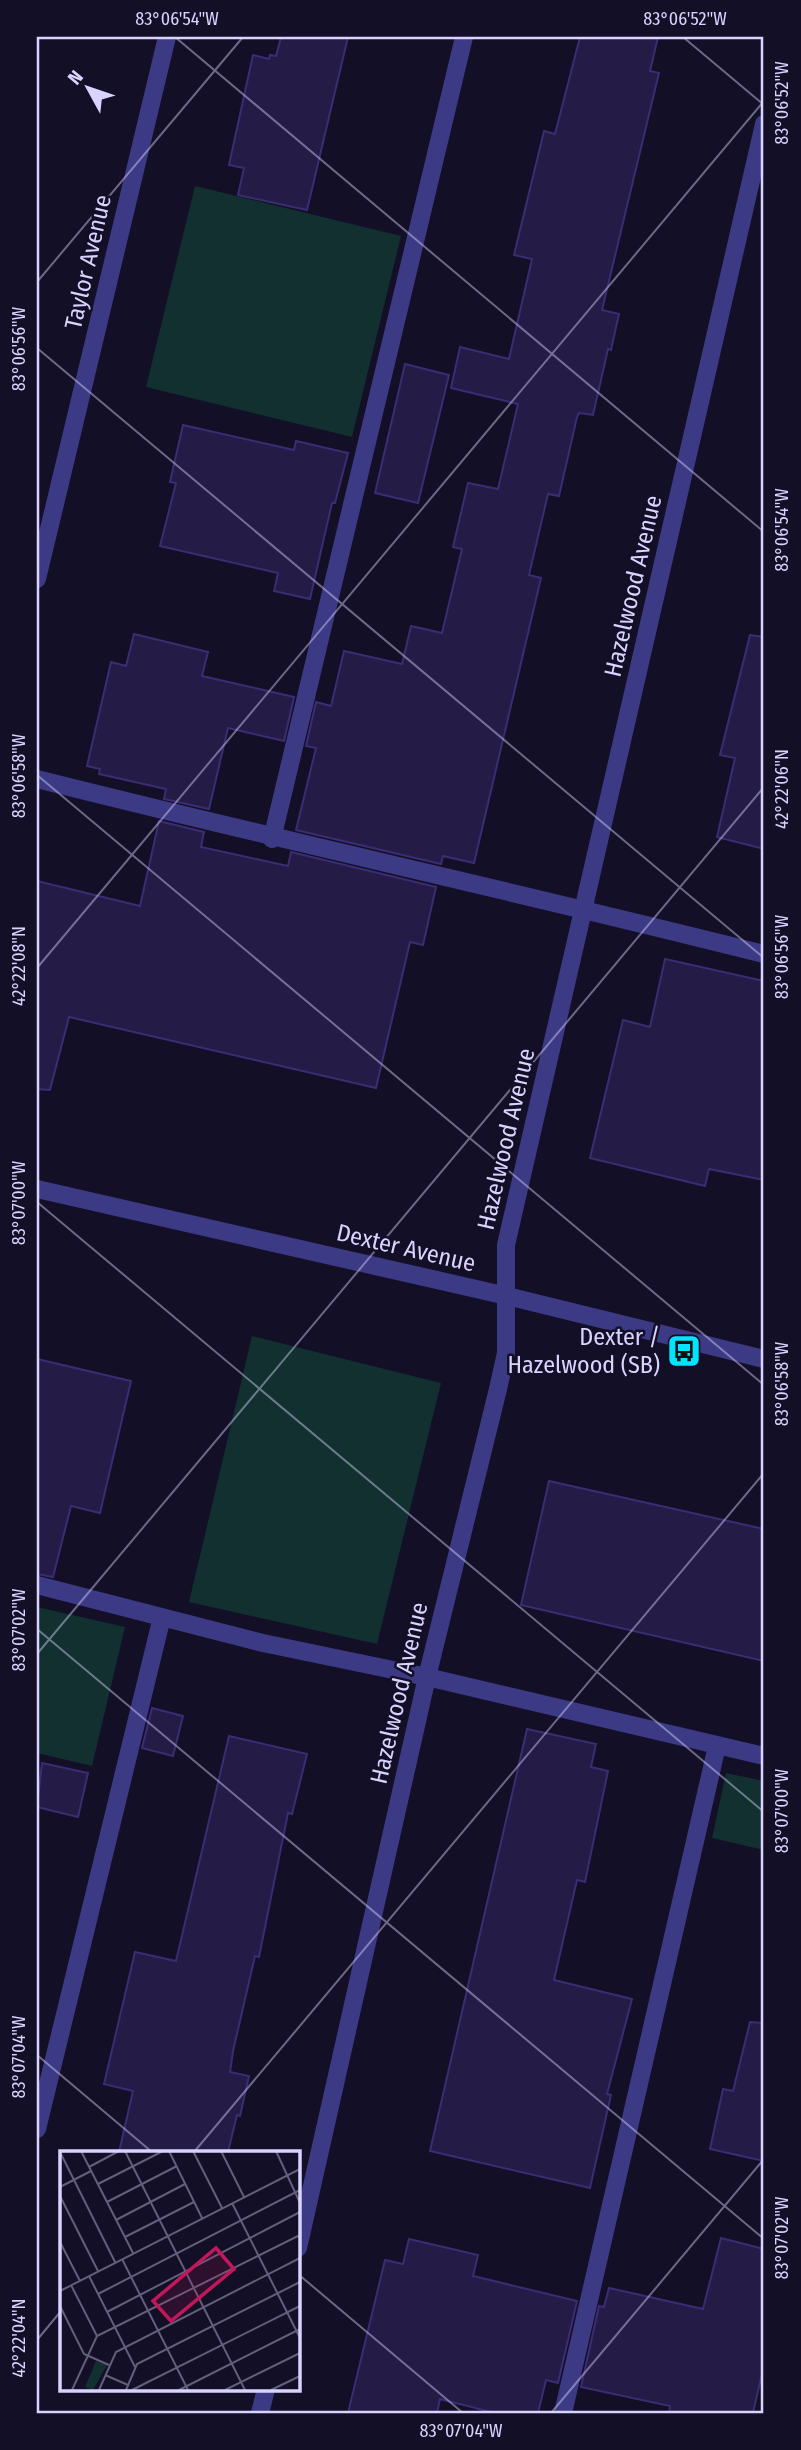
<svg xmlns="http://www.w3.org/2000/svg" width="801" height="2450" font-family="'Fira Sans Condensed',sans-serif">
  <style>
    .green { fill: #12302f }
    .building { fill: #241b47; stroke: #3b2d73; stroke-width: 2 }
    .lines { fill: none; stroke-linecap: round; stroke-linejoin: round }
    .minor { stroke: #3d3a85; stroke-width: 18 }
    .ticks { fill: none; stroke: #d9d4ff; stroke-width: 2; stroke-opacity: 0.45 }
    .labels { text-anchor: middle; stroke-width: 5; stroke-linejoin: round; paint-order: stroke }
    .street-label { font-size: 24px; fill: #d9d4ff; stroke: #130f26 }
    .poi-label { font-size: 24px; fill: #d9d4ff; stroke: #130f26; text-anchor: end }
    .inset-road { fill: none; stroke: #625e7d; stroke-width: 2 }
    .view { fill: #c2185b; fill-opacity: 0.15; stroke: #c2185b; stroke-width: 3.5 }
    .inset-edge { fill: none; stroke: #d9d4ff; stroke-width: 3.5 }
    .neatline { fill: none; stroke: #d9d4ff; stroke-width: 2.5 }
    .ticks-label { font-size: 18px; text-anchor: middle; fill: #d9d4ff }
  </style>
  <rect width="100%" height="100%" fill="#130f26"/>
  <path class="green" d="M 195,186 L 401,236 L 352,437 L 146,387 Z
    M 252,1336 L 441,1383 L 377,1644 L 189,1602 Z
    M 37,1607 L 125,1627 L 92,1766 L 37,1753 Z
    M 726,1773 L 764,1781 L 764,1850 L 712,1838 Z"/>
  <path class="building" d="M 281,37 L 348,37 L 307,210 L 238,195 L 244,168 L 229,165 L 253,55 L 269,59 L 270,55 L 276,56 Z
    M 580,37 L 658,37 L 650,71 L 659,73 L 602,310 L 619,314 L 611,350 L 608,349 L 593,415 L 579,413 L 577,417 L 559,496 L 548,494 L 529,575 L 541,578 L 474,863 L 443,856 L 441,864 L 296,830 L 316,748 L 306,746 L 316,702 L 331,706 L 344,651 L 402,664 L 411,626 L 442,633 L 462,549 L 453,547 L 468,483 L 498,489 L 518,404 L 451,388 L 460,347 L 509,359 L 532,259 L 514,255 L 544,131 L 555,134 Z
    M 405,364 L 449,375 L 418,503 L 375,493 Z
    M 183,425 L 294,450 L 296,441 L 348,453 L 335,503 L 332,503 L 310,599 L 274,591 L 278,573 L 160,546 L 176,483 L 170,482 Z
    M 134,634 L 208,652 L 202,676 L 294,697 L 284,741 L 228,728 L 209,809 L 164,799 L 166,789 L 99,774 L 100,769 L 87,766 L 111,662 L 126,666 Z
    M 750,635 L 764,637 L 764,849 L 717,837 L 735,758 L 720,755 Z
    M 159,821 L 204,832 L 201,847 L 288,866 L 291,852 L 436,887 L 423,945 L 410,942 L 376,1088 L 69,1017 L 50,1090 L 37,1089 L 37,881 L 140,906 Z
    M 665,959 L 764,981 L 764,1180 L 709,1169 L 705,1186 L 590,1158 L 623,1020 L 650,1027 Z
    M 37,1359 L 131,1381 L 100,1513 L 71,1506 L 53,1577 L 37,1574 Z
    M 549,1481 L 764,1529 L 764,1661 L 521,1605 Z
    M 152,1708 L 183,1716 L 173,1756 L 142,1748 Z
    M 527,1729 L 596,1744 L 591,1767 L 608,1771 L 585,1882 L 577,1880 L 554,1980 L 632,1999 L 607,2094 L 611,2095 L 590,2188 L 430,2151 Z
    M 229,1736 L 307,1754 L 292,1814 L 288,1813 L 259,1957 L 255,1956 L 233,2051 L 230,2072 L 249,2076 L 240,2116 L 237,2115 L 228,2152 L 119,2152 L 133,2091 L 104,2084 L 135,1952 L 176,1961 Z
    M 42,1763 L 88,1773 L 78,1817 L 37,1807 Z
    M 750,2022 L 764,2023 L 764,2161 L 710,2149 L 723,2089 L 733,2091 Z
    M 721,2238 L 764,2249 L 764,2365 L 753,2413 L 669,2413 L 670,2406 L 581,2387 L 599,2306 L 604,2307 L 609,2288 L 703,2309 Z
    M 409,2239 L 478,2255 L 473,2276 L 577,2301 L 558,2383 L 546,2380 L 538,2413 L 495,2413 L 440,2399 L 437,2413 L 348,2413 L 385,2260 L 403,2264 Z"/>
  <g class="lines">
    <path class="minor" d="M 37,579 L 167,37
      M 37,779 C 279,840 522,893 764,954
      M 272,839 L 464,37
      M 37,1189 L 507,1296 L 764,1359
      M 37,1585 L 263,1643 L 427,1677 L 764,1756
      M 37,2129 L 162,1617
      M 298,2248 L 427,1677 L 498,1389 L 506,1353 L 506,1245 L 764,124
      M 260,2413 L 266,2389
      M 563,2413 L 717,1746"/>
  </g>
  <path class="ticks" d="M 175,37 L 764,532M 683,37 L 764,105M 37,282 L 243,37M 37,348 L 764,958M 37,775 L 764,1385M 37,968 L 764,101M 37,1202 L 764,1812M 37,1629 L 764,2239M 37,1654 L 764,787M 37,2055 L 152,2152M 194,2152 L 764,1473M 298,2274 L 463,2413M 37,2340 L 61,2311M 551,2413 L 764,2159"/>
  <defs>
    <symbol id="bus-square" viewBox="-11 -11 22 22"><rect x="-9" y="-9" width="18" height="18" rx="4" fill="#00e5ff" stroke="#130f26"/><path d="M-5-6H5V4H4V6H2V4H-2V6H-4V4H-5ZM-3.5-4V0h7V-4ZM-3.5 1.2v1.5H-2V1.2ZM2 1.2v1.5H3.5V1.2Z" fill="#111"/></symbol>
  </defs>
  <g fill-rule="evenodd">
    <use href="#bus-square" x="665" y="1332" width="38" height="38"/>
  </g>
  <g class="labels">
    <g class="street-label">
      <text transform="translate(88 262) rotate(-77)" y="8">Taylor Avenue</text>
      <text transform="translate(633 586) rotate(-77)" y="8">Hazelwood Avenue</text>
      <text transform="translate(506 1139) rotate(-77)" y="8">Hazelwood Avenue</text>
      <text transform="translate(406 1248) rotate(13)" y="8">Dexter Avenue</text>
      <text transform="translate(399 1693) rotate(-77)" y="8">Hazelwood Avenue</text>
    </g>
    <g class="poi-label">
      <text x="660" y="1345">Dexter /<tspan x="660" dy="28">Hazelwood (SB)</tspan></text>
    </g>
  </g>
  <g transform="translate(60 2151)">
    <rect width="240" height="240" fill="#130f26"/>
    <path d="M 36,210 L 47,214 L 33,239 L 25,236 Z" fill="#12302f"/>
    <path class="inset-road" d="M 21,0 L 73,102M 65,0 L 185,239M 109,0 L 142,67M 133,0 L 162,57M 161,0 L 184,46M 216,0 L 240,52M 0,1 L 55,111M 29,16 L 59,0M 38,33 L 103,0M 0,36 L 31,20M 0,45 L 38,120M 47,51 L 117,15M 172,52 L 240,187M 56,69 L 125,33M 65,86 L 134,51M 0,91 L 20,130M 62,108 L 128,239M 29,125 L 75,216M 11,134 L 37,185M 0,140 L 240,18M 38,143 L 240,39M 0,155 L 24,203 L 49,214M 47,161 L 240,61M 37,185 L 240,84M 45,224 L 68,234M 12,239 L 37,185M 39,239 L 56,201 L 240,107M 66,239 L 77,213 L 240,131M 72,239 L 240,155M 119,239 L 240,178M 165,239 L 240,202M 211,239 L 240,225"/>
    <path class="view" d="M 156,97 L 174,118 L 111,170 L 93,150 Z"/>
    <rect width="240" height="240" class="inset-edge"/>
  </g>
  <rect width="801" height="2450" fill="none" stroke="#130f26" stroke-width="77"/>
  <g transform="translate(88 88) rotate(310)" stroke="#130f26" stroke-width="5" paint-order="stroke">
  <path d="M0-5L12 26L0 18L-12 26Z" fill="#d9d4ff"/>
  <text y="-10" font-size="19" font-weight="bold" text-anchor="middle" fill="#d9d4ff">N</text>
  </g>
  <rect x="38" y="38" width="724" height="2374" class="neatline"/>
  <g class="ticks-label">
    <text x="177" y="25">83°06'54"W</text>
    <text x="685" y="25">83°06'52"W</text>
    <text transform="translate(782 103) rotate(-90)" y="6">83°06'52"W</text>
    <text transform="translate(19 349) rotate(-90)" y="6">83°06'56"W</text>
    <text transform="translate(782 530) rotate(-90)" y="6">83°06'54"W</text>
    <text transform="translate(19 776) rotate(-90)" y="6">83°06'58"W</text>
    <text transform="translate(782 789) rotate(-90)" y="6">42°22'06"N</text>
    <text transform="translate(782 957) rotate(-90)" y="6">83°06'56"W</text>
    <text transform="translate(19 966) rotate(-90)" y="6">42°22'08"N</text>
    <text transform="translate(19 1203) rotate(-90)" y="6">83°07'00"W</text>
    <text transform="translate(782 1384) rotate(-90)" y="6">83°06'58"W</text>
    <text transform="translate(19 1630) rotate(-90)" y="6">83°07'02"W</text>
    <text transform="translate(782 1811) rotate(-90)" y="6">83°07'00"W</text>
    <text transform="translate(19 2057) rotate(-90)" y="6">83°07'04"W</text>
    <text transform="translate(782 2238) rotate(-90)" y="6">83°07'02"W</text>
    <text transform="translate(19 2338) rotate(-90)" y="6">42°22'04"N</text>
    <text x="461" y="2437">83°07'04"W</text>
  </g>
</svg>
